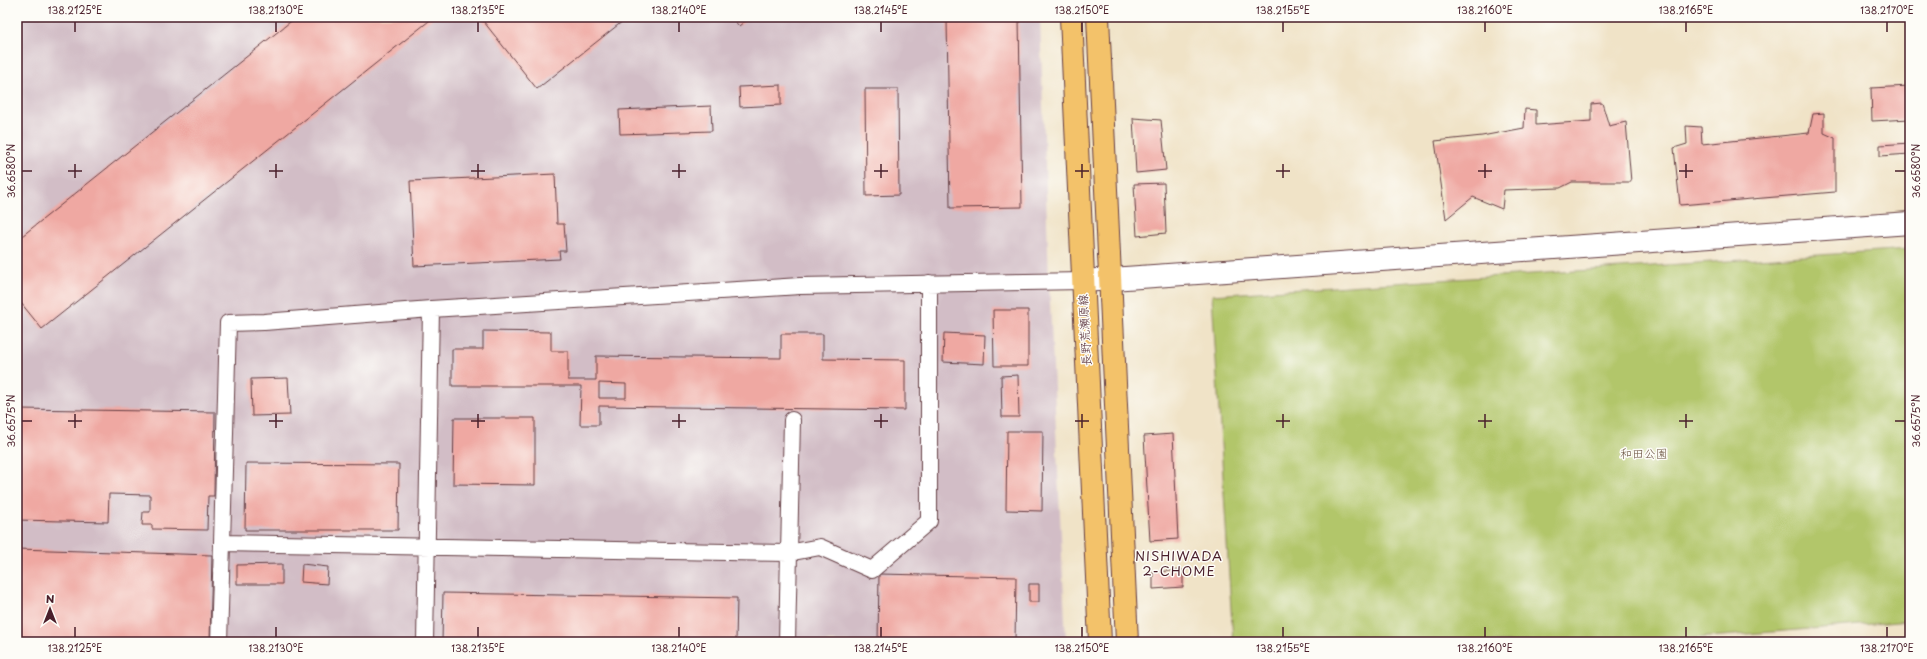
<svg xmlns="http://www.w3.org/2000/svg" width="1927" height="659" font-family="'Playpen Sans','Klee One',sans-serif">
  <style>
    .industrial { fill: #d2bdc6 }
    .green { fill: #b2c66a; stroke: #7e724a }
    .building { fill: #efa8a2; fill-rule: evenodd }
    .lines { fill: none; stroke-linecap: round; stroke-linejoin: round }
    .lane-casing { stroke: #633c42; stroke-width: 18 }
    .street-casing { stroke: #633c42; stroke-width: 24 }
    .primary-casing { stroke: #633c42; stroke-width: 24 }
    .lane { stroke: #fff; stroke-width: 16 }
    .street { stroke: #fff; stroke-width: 22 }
    .primary { stroke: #f3c26a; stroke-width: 22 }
    .ticks { fill: none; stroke: #4a1f2b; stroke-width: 1.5 }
    .labels { text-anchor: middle; stroke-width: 3; stroke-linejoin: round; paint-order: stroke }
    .street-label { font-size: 12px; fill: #4a1f2b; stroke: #fdfcf7 }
    .park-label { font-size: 12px; fill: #69513e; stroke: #fdfcf7 }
    .neighbourhood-label { font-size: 13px; letter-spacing: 1px; fill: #4a1f2b; stroke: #fdfcf7 }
    .neatline { fill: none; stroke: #4a1f2b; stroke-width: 1.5 }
    .ticks-label { font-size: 10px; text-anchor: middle; fill: #4a1f2b }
  </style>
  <rect width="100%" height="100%" fill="#fdfcf7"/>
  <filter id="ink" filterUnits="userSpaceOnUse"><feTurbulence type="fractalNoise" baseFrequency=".025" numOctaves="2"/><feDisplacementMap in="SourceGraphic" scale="8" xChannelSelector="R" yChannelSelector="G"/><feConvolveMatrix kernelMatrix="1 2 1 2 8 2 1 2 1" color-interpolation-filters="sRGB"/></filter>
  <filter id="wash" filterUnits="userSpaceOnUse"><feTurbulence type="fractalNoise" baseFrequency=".012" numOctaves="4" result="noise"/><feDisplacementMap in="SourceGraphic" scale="16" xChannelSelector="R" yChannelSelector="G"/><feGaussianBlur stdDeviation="0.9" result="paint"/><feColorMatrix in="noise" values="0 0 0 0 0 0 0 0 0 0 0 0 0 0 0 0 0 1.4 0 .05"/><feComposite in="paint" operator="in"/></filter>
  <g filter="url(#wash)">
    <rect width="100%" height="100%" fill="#f0e3c7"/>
    <path class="industrial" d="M 17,17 L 1040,17 L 1049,281 L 1066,642 L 17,642 Z"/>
    <path class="green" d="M 1910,249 L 1910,621 L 1647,642 L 1233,642 L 1212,295 Z"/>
    <g id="blocks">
      <path class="building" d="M 294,17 L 434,17 L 42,329 L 17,298 L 17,240 L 295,18 Z
        M 480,17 L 628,17 L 537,89 Z
        M 731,17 L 750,17 L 739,26 Z
        M 1019,18 L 1022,207 L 950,208 L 947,19 Z
        M 781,85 L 781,105 L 740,107 L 739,87 Z
        M 1910,86 L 1910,119 L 1872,121 L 1871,88 Z
        M 865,89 L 898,89 L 899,195 L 866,196 Z
        M 1602,103 L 1609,126 L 1626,122 L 1631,182 L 1572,182 L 1560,188 L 1504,190 L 1502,209 L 1473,197 L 1446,219 L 1435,141 L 1482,136 L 1524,128 L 1525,109 L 1536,110 L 1536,125 L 1591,121 L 1591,104 Z
        M 711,106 L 712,131 L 620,134 L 619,110 Z
        M 1824,113 L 1824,133 L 1835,138 L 1835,192 L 1680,205 L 1674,148 L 1687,144 L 1686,126 L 1701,127 L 1702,144 L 1809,133 L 1813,114 Z
        M 1133,118 L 1161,120 L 1166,170 L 1136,173 Z
        M 1910,143 L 1910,154 L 1880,156 L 1880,145 Z
        M 555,174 L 557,224 L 564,224 L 566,251 L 559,251 L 560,259 L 414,266 L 410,181 Z
        M 1164,183 L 1166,233 L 1137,236 L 1134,184 Z
        M 993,310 L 1028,310 L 1028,366 L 994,366 Z
        M 483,331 L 551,332 L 551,351 L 568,351 L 568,380 L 596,380 L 596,356 L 781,358 L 781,334 L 823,334 L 823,359 L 905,360 L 905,410 L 599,406 L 599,425 L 580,425 L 581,386 L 452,386 L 452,349 L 483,349 ZM 599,383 L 626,384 L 626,398 L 599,398 Z
        M 944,333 L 985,335 L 984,364 L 943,362 Z
        M 1018,375 L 1019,417 L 1002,417 L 1001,376 Z
        M 288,378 L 290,415 L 252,416 L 251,379 Z
        M 19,409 L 215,412 L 214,496 L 208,496 L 207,530 L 152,529 L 152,525 L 142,525 L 143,512 L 150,512 L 150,495 L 109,494 L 108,522 L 17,520 L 17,447 L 19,447 Z
        M 454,418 L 535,418 L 535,485 L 453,484 Z
        M 1007,431 L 1043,431 L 1042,511 L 1006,510 Z
        M 1173,434 L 1178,539 L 1150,541 L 1144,436 Z
        M 246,463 L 399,464 L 398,530 L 245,530 Z
        M 17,549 L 212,555 L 210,642 L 17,642 Z
        M 282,564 L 282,584 L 237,584 L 237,565 Z
        M 302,564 L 328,567 L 327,584 L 301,582 Z
        M 1183,570 L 1183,587 L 1153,589 L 1153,572 Z
        M 879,574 L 1016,577 L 1015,642 L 878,642 Z
        M 1029,584 L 1039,584 L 1039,602 L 1029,602 Z
        M 443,593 L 737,598 L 736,642 L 442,642 Z"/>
    </g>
  </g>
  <g filter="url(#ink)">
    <use href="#blocks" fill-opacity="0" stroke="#633c42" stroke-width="1"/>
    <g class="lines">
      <defs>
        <path id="lane" d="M 929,283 L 929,521 L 872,570 L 820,547 L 788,553 L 222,543 L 228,323 L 264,322 L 431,309 L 800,286 L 1083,281
          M 219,642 L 222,543
          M 425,642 L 431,309
          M 787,642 L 792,420"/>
        <path id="street" d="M 1083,281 L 1910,223"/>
        <path id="primary" d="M 1071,17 L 1100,642
          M 1098,17 L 1127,642"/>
      </defs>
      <use href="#lane" class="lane-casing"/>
      <use href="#street" class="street-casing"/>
      <use href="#primary" class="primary-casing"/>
      <use href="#lane" class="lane"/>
      <use href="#street" class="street"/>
      <use href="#primary" class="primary"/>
    </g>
  </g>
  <path class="ticks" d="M 75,22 L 75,32M 276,22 L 276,32M 478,22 L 478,32M 679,22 L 679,32M 881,22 L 881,32M 1082,22 L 1082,32M 1283,22 L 1283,32M 1485,22 L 1485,32M 1686,22 L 1686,32M 1887,22 L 1887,32M 75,164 L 75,178M 276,164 L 276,178M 478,164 L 478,178M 679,164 L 679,178M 881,164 L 881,178M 1082,164 L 1082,178M 1283,164 L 1283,178M 1485,164 L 1485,178M 1686,164 L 1686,178M 22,171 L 32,171M 68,171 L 82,171M 269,171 L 283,171M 471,171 L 485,171M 672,171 L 686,171M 874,171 L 888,171M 1075,171 L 1089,171M 1276,171 L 1290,171M 1478,171 L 1492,171M 1679,171 L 1693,171M 1895,171 L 1905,171M 75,414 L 75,428M 276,414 L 276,428M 478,414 L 478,428M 679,414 L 679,428M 881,414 L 881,428M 1082,414 L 1082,428M 1283,414 L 1283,428M 1485,414 L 1485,428M 1686,414 L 1686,428M 22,421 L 32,421M 68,421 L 82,421M 269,421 L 283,421M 471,421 L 485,421M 672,421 L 686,421M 874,421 L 888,421M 1075,421 L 1089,421M 1276,421 L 1290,421M 1478,421 L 1492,421M 1679,421 L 1693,421M 1895,421 L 1905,421M 75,627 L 75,637M 276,627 L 276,637M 478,627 L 478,637M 679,627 L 679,637M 881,627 L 881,637M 1082,627 L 1082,637M 1283,627 L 1283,637M 1485,627 L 1485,637M 1686,627 L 1686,637M 1887,627 L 1887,637"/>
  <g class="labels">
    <g class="street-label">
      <text transform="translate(1085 330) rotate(-93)" y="4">長野荒瀬原線</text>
    </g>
    <g class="park-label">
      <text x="1644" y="458">和田公園</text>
    </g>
    <g class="neighbourhood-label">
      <text x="1179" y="561">NISHIWADA<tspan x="1179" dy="15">2-CHOME</tspan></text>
    </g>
  </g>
  <rect width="1927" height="659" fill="none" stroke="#fdfcf7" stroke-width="44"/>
  <g transform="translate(50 609)" stroke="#fdfcf7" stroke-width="3" paint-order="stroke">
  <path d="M0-3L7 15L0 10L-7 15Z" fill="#4a1f2b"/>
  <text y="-6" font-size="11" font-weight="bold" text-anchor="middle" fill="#4a1f2b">N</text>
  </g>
  <rect x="22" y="22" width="1883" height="615" class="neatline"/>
  <g class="ticks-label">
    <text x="75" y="14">138.2125°E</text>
    <text x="276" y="14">138.2130°E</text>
    <text x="478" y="14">138.2135°E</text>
    <text x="679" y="14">138.2140°E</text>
    <text x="881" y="14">138.2145°E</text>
    <text x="1082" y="14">138.2150°E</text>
    <text x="1283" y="14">138.2155°E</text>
    <text x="1485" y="14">138.2160°E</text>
    <text x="1686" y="14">138.2165°E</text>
    <text x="1887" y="14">138.2170°E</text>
    <text transform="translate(11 171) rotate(-90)" y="4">36.6580°N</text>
    <text transform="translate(1916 171) rotate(-90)" y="4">36.6580°N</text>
    <text transform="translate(11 421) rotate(-90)" y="4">36.6575°N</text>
    <text transform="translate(1916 421) rotate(-90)" y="4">36.6575°N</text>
    <text x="75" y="652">138.2125°E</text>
    <text x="276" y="652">138.2130°E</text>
    <text x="478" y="652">138.2135°E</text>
    <text x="679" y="652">138.2140°E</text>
    <text x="881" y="652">138.2145°E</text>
    <text x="1082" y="652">138.2150°E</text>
    <text x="1283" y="652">138.2155°E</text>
    <text x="1485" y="652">138.2160°E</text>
    <text x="1686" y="652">138.2165°E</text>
    <text x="1887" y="652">138.2170°E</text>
  </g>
</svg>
